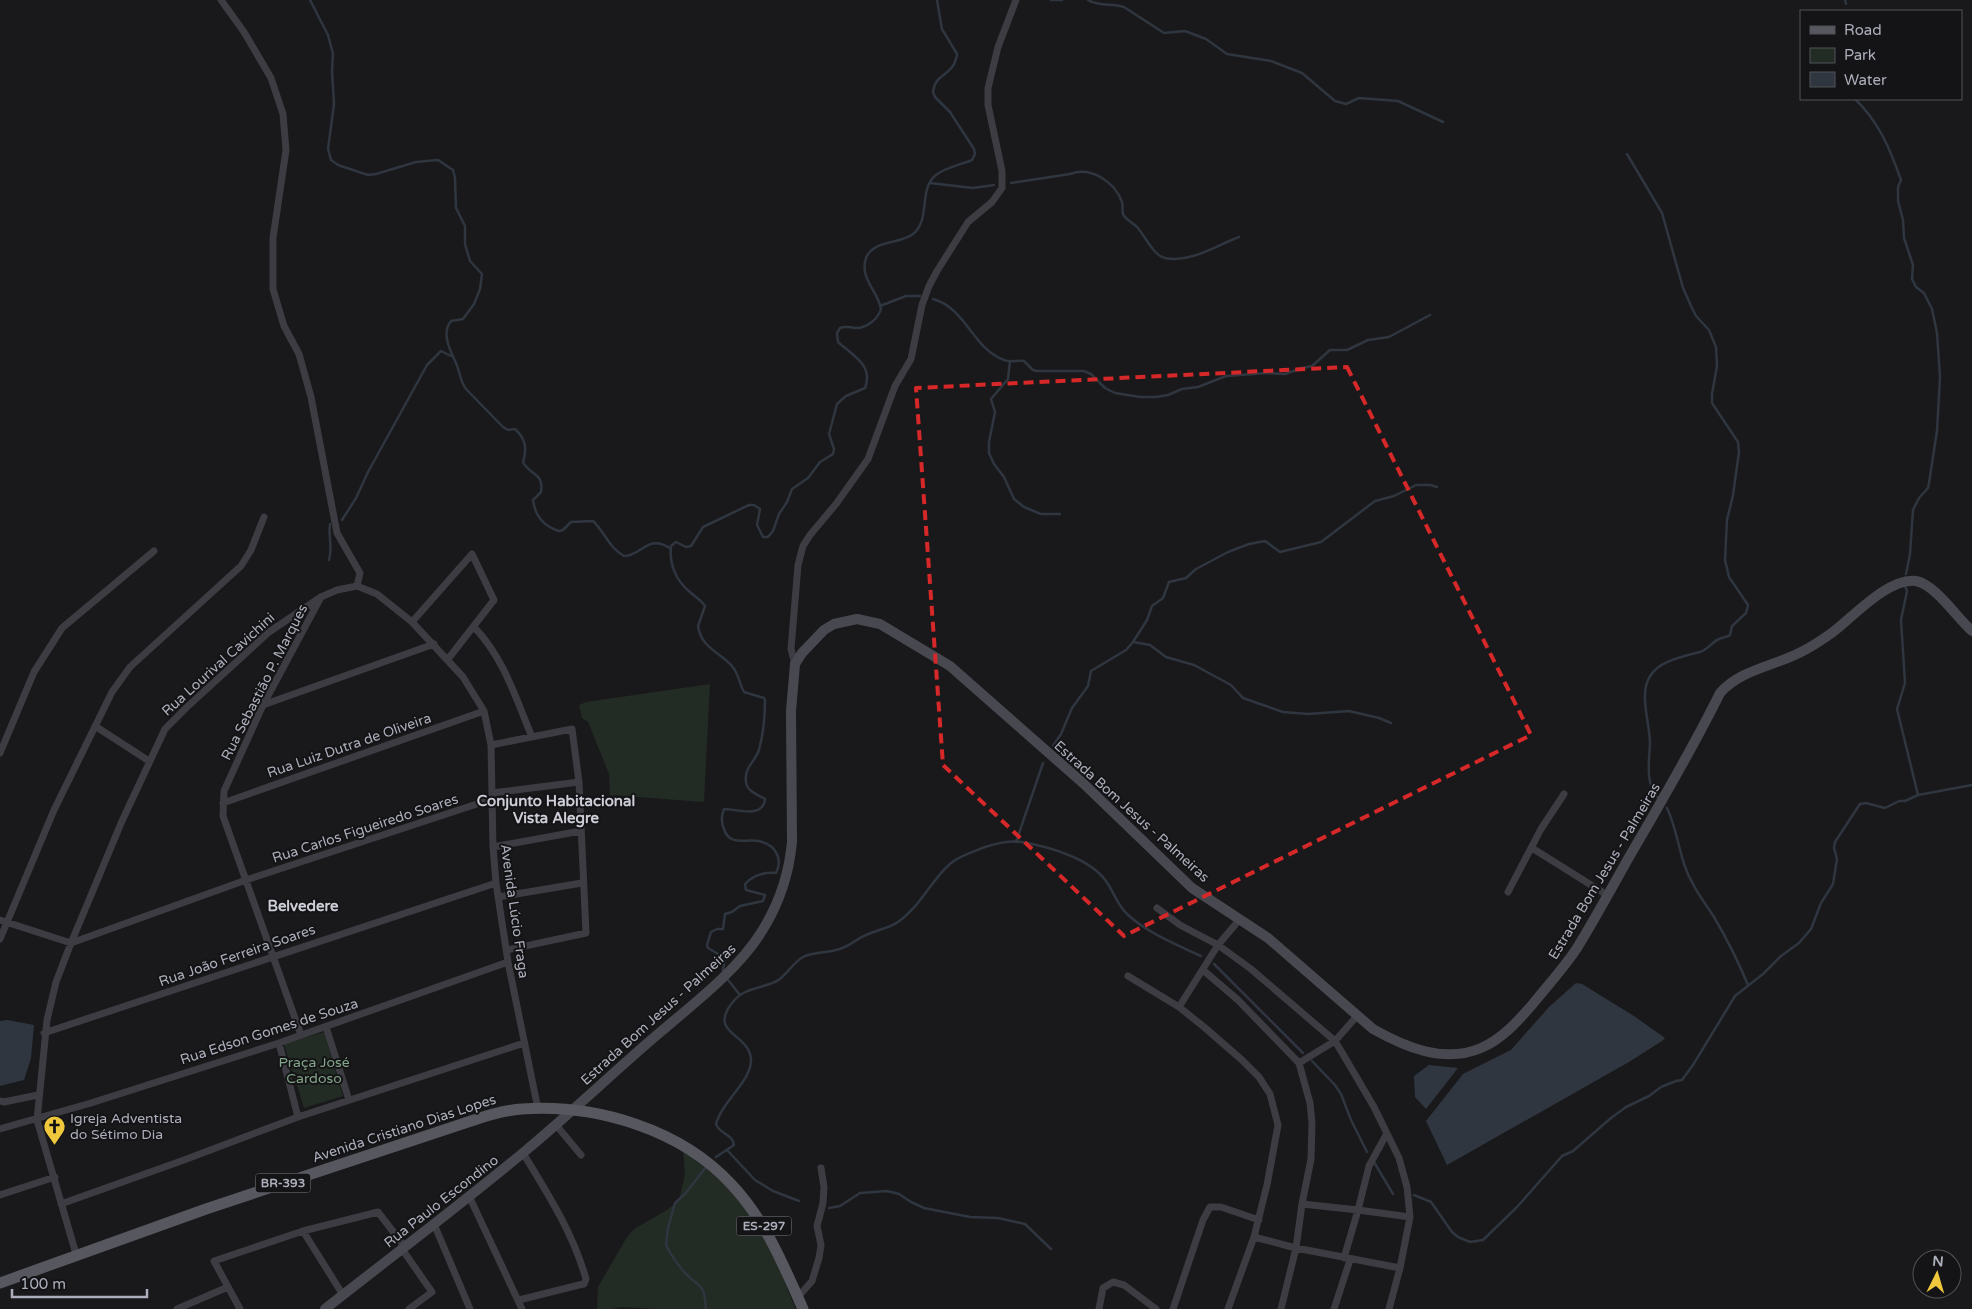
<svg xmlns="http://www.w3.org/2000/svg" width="1972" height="1309" font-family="'Varela Round',sans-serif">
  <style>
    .green { fill: #232b25 }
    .water { fill: #2f363f }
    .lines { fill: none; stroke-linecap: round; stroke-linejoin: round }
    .stream { stroke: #2f363f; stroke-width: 2.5 }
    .street { stroke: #3c3c42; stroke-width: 7 }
    .secondary { stroke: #484950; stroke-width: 10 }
    .primary { stroke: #56575f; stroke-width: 11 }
    .marked { fill: none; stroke: #d62828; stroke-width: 4; stroke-dasharray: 10 6; stroke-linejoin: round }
    .labels { text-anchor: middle; stroke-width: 4; stroke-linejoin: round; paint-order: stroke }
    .shield { fill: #141416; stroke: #7e808a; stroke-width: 1 }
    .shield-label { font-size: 12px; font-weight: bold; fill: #acafbb }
    .street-label { font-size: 14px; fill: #acafbb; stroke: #141416 }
    .park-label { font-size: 14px; fill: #83a589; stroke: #141416 }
    .poi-label { font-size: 14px; fill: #acafbb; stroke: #141416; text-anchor: start }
    .neighbourhood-label { font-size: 15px; font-weight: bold; fill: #cdced7; stroke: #141416 }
  </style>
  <rect width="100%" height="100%" fill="#19191b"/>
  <path class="green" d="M 710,684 L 704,802 L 610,795 L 609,774 L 588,722 L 582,718 L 579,705 L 586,702 Z
    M 324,1032 L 343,1096 L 304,1108 L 284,1044 Z
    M 683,1149 C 725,1176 754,1215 776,1259 C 783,1275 788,1293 796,1309 L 656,1309 L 621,1307 L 613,1309 L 597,1309 L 598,1287 L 627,1237 L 634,1229 L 667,1210 L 679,1200 L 685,1174 Z"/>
  <path class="water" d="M 1576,983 L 1582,984 L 1634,1016 L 1665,1038 L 1662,1041 L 1629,1062 L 1447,1165 L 1426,1121 L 1463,1074 L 1511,1050 L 1549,1007 Z
    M 7,1020 L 34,1025 L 31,1058 L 24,1080 L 0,1086 L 0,1021 Z
    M 1429,1065 L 1458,1068 L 1426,1109 L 1415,1097 L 1414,1076 Z"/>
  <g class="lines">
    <path class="stream" d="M 310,0 L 328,35 L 333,54 L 332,71 L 334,104 L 328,149 L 331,160 L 338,165 L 368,175 L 376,174 L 416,162 L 438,160 L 453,170 L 455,178 L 456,208 L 465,226 L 465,244 L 470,261 L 482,274 L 480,289 L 474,304 L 463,319 L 451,321 C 441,333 450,350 456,363 C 460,372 460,381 466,389 L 503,427 L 508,430 L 515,429 C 526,439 527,449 523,462 C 530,476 544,472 541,492 L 533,500 C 535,516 543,526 559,531 L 563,530 L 571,522 L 593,521 C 604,531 610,549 624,556 C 642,556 647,533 671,549
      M 1051,0 L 1062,0
      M 1088,0 C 1099,7 1111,3 1124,7 L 1164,33 L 1185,31 L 1206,39 L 1227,54 L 1271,61 L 1302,73 L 1335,101 L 1346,104 L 1359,98 L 1398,101 L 1443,122
      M 1845,0 L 1846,4
      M 1855,99 C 1879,122 1890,149 1901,180 L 1898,187 L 1898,201 L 1903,220 L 1904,238 L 1913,265 L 1912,279 L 1916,287 L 1924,293 L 1932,309 L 1937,333 L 1940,377 L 1937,431 L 1929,483 L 1928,488 L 1919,498 L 1913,510 L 1910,554 L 1906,574
      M 1627,154 L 1662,213 L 1683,288 L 1692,308 L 1696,316 L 1709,330 L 1716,347 L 1717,366 L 1712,394 L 1712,403 L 1738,442 L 1739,452 L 1733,495 L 1727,520 L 1725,560 L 1729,577 L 1748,605 L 1746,613 L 1732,626 L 1730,635 C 1726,638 1723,637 1719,639 C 1712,642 1707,650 1700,652 C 1676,658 1646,663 1645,694 C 1644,711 1650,727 1650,744 C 1649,762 1645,786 1659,799
      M 930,183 L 973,188 L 994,185
      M 1011,183 L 1070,174 C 1091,166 1115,182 1122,202 C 1123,206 1122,210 1123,214 C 1125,219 1133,223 1137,227 C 1145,236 1154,256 1165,258 C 1191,263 1215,246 1239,237
      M 933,299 C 966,308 973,349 1004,360 C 1010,363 1017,360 1024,361 L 1033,370 L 1037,371 L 1084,371 L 1091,374 L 1105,388 L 1115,393 L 1140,397 L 1156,397 L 1168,395 L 1182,389 L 1198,387 L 1226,376 L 1267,373 L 1285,374 L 1302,368 L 1312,366 L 1330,350 L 1347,350 L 1368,340 L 1389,337 L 1430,315
      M 880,306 L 906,296 L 920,296
      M 1010,361 L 1008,379 L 991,399 L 995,412 L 989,442 L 989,453 L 994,464 L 1004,477 L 1014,499 L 1024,507 L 1041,514 L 1060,514
      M 342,520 L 356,498 L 368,472 L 427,365 L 441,351 L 451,356
      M 329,560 C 333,546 328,538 330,524
      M 1905,586 L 1907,591 L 1901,620 L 1905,683 L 1897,709 L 1918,795
      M 1133,642 L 1150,645 L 1166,657 L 1194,665 L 1231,685 L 1243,698 L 1283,712 L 1308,714 L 1349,711 L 1379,718 L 1391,723
      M 1053,746 L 1061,734 L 1072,708 L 1088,686 L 1091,671 L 1126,650 L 1133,642 L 1147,620 L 1152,606 L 1163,598 L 1169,582 L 1186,578 L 1196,569 L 1228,552 L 1249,544 L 1265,541 L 1280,552 L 1321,542 L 1375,501 L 1394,496 L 1416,485 L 1430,485 L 1437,487
      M 1667,808 C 1679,833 1679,861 1693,884 C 1699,896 1707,906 1714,917 C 1727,939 1738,961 1748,985
      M 1016,842 L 1043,763
      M 1214,964 L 1303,1053
      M 723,970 L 725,958 L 708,948 L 707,945 L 711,932 L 717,929 L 723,929 L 725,914 L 732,912 L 740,906 L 763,901 L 765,895 L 746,890 L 745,884 C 753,875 764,872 776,873 C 783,860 776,846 762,842 C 748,837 730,848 724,829 C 721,822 721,816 724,809 C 737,809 763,819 765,799 C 759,795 747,792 746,782 C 744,767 755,762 759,750 C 763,735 765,716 765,700 L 764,698 L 744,692 C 739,683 739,674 732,666 C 720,652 701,648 698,626 L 705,606 C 701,600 695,597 690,592 C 676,581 669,564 671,546 L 676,542 L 686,547 L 691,546 L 703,527 L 749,505 L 754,505 L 760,509 L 757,525 L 763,537 L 768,537 L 773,531 L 779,514 L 787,502 L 792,489 L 808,478 L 820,462 L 833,454 L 834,449 L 829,434 L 837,404 L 846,396 L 865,388 C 874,365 852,355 838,342 L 837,333 L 840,328 C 846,326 850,327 856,328 C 867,328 878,319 881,309 C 878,291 859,278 866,258 C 874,239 899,245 913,234 C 931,220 918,189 936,175 C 946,167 960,165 972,160 L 975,154 L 974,149 L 950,112 L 935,97 L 933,92 C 935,72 954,77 957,54 L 942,29 L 937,0
      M 728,980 L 740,995
      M 1312,1061 L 1335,1085 L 1341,1094 L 1351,1120 L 1367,1152
      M 727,1150 L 755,1180 L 773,1191 L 799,1201
      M 716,1157 L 734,1145 C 733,1134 719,1134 716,1124 C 722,1101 752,1081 751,1059 C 749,1033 708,1034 732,1003 C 743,988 759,989 775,982 C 786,977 792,963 803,957 C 813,952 826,953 836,950 C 848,948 856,939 866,935 C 877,930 889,928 898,922 C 920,907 931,880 951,863 C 961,855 973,852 985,847 C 997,843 1009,840 1022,842 C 1050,847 1093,859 1108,884 C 1115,895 1118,906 1128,915 C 1148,933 1177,945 1201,956
      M 1374,1162 L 1393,1194
      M 706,1167 L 685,1194 L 675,1203 L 668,1228 L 666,1245 C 669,1252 680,1268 686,1274 C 702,1290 704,1283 706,1309
      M 1414,1195 L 1431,1202 L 1452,1232 L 1458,1237 L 1470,1242 L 1483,1240 L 1517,1207 L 1562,1156 L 1573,1151 L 1611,1118 L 1626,1107 L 1649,1096 L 1661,1087 L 1676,1081 L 1682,1080 L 1693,1065 L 1735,996 L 1763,974 L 1781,956 L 1799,943 L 1811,929 L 1821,903 L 1833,884 L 1837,859 L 1834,848 L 1835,842 L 1860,804 L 1866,803 L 1885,808 L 1899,801 L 1905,801 L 1918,795 L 1972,785
      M 829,1208 L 840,1206 L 860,1193 L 887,1191 L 899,1194 L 911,1202 L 924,1208 L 970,1217 L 998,1218 L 1025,1224 L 1051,1249"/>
    <path class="street" d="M 221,0 L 244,32 L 271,78 L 283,114 L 286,150 L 273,238 L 273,289 L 284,326 L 299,354 L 311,397 L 337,533 L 360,573 L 357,586
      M 412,622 L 472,554 L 494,600 L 448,659
      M 474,627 C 504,658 516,699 532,737
      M 795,664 L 791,649 L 798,565 L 803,546 L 810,535 L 836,504 L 868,459 L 895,386 L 911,359 L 922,305 L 929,286 L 937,271 L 968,222 L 992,202 L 1002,188 L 1002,171 L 988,105 L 988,88 L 998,47 L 1016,0
      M 263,705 L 434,644
      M 95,726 L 149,761
      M 491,745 L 572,729 L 579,782 L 586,933 L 507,950
      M 0,753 L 34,672 L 62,628 L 154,551
      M 492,793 L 579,782
      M 223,803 L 484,711
      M 493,847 L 581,831
      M 1532,848 L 1607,895
      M 1508,892 L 1541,829 L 1564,794
      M 498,897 L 582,883
      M 1157,908 L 1180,925 L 1218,945 L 1251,969 L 1335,1041 L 1347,1061 L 1374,1107 L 1399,1158 L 1407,1187 L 1410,1217 L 1400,1268 L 1389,1309
      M 0,920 L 71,943
      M 0,939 L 54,810 L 112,692 L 130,667 L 241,566 L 251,550 L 264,517
      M 71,943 L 246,880 L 492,799
      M 1203,970 L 1238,1000 L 1299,1063 L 1310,1103 L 1312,1123 L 1311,1159 L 1302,1204 L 1296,1248 L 1281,1309
      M 1128,976 L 1179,1007 L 1204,1027 L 1242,1060 L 1259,1077 L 1270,1094 L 1278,1125 L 1267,1185 L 1254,1237 L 1228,1309
      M 1179,1007 L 1218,945 L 1240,919
      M 326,1027 L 349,1100
      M 44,1033 L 496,883
      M 301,1035 L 223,816 L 224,791 L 263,705 L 321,597
      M 279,1043 L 298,1117
      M 1299,1063 L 1335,1041 L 1357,1016
      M 0,1101 L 4,1102 L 38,1095
      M 556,1125 L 581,1155
      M 0,1129 L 91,1103 L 279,1043 L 508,962
      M 0,1195 L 55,1177
      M 469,1196 L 522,1309
      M 61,1204 L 184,1160 L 298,1117 L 524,1043
      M 1302,1204 L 1358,1210 L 1369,1166 L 1386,1135
      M 434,1224 L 470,1309
      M 303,1231 L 343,1295
      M 1254,1237 L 1296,1248 L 1400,1268
      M 402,1249 L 432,1292 L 409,1309
      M 76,1254 L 37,1120 L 47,1020 L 56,982 L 71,943 L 122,821 L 165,729 L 187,707 L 269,632 L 321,597 L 337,590 L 357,586 L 377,594 L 412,622 L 463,677 L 484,711 L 491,745 L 493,847 L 496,883 L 508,962 L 538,1109
      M 1344,1258 L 1358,1210 L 1410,1217
      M 798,1297 L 812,1281 L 819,1258 L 821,1245 L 817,1226 L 823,1203 L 824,1187 L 821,1168
      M 519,1300 L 579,1285 L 584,1284 L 586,1279 C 573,1233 548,1194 523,1153
      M 177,1309 L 228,1287
      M 240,1309 L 214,1261 L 303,1231 L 378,1212 L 405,1247
      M 1099,1309 L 1103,1288 L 1113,1282 L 1124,1285 L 1156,1309
      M 1173,1309 L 1203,1220 L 1210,1207 L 1221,1207 L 1259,1220
      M 1334,1309 L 1350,1260"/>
    <path class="secondary" d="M 325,1309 C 391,1257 459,1206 524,1152 C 565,1118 603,1082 643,1047 C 681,1013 735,975 762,931 C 779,904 789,874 792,842 L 791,711 L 795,664 L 802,653 L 824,630 L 834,624 L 857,619 L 880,624 L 950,666 L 1084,784 L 1192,888 L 1268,938 L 1373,1029 C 1405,1047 1444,1064 1481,1048 C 1502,1039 1517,1022 1532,1005 C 1547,986 1564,968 1577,948 C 1595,919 1611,889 1628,859 C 1660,804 1692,750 1720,693 C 1739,671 1772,666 1797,654 C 1810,648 1822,640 1833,632 C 1853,617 1889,577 1916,581 C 1936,585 1957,618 1972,631"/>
    <path class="primary" d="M 0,1283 L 206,1209 L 474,1120 C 489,1115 505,1110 522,1109 C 596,1104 681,1129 732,1185 C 765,1220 784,1266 803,1309"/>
  </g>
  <path class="marked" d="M 1347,367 L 1531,735 L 1124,936 L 943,765 L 916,388 Z"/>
  <defs>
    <symbol id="church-pin" viewBox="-11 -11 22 30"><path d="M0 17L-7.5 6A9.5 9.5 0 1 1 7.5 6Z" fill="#efc83e" stroke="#141416"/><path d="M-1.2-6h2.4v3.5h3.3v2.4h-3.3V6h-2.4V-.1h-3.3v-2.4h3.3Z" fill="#111"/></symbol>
  </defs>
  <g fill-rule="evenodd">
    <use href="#church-pin" x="42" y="1114" width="25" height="34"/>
  </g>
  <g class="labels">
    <g class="shield">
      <rect x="255.5" y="1173.5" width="55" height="19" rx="4"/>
      <rect x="736.5" y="1216.5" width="55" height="19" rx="4"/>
    </g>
    <g class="shield-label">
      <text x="283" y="1187">BR-393</text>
      <text x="764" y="1230">ES-297</text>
    </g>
    <g class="street-label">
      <text transform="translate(218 664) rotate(-42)" y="5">Rua Lourival Cavichini</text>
      <text transform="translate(264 682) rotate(-63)" y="5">Rua Sebastião P. Marques</text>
      <text transform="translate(349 745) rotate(-19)" y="5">Rua Luiz Dutra de Oliveira</text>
      <text transform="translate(1132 811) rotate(42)" y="5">Estrada Bom Jesus - Palmeiras</text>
      <text transform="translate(365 828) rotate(-18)" y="5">Rua Carlos Figueiredo Soares</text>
      <text transform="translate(1604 871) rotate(-59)" y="5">Estrada Bom Jesus - Palmeiras</text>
      <text transform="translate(515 911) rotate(82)" y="5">Avenida Lúcio Fraga</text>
      <text transform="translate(237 955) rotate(-19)" y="5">Rua João Ferreira Soares</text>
      <text transform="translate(658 1014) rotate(-42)" y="5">Estrada Bom Jesus - Palmeiras</text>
      <text transform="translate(269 1031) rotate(-18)" y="5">Rua Edson Gomes de Souza</text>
      <text transform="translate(404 1128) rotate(-18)" y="5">Avenida Cristiano Dias Lopes</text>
      <text transform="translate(441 1201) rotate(-38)" y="5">Rua Paulo Escondino</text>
    </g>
    <g class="park-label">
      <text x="314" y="1067">Praça José<tspan x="314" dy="16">Cardoso</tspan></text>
    </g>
    <g class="poi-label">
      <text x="70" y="1123">Igreja Adventista<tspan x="70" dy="16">do Sétimo Dia</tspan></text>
    </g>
    <g class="neighbourhood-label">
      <text x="556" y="806">Conjunto Habitacional<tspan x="556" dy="17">Vista Alegre</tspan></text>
      <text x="303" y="911">Belvedere</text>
    </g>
  </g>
  <rect x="1800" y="10" width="162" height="90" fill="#141416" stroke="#515258"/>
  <rect x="1810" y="26" width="25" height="8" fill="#56575f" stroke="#515258"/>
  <text x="1844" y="35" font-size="15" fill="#acafbb">Road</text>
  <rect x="1810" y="48" width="25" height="15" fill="#232b25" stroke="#515258"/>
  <text x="1844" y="60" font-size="15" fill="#acafbb">Park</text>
  <rect x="1810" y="72" width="25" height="15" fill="#2f363f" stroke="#515258"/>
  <text x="1844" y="85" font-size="15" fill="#acafbb">Water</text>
  <g transform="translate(1937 1274) rotate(5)"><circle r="24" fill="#141416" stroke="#515258"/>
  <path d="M0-4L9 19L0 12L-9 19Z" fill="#efc83e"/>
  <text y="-8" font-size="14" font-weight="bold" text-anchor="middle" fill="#acafbb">N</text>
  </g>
  <path d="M12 1289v8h135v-8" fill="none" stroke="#acafbb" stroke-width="2.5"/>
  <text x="20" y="1289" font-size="15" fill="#acafbb" stroke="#141416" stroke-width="4" paint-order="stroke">100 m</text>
</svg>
